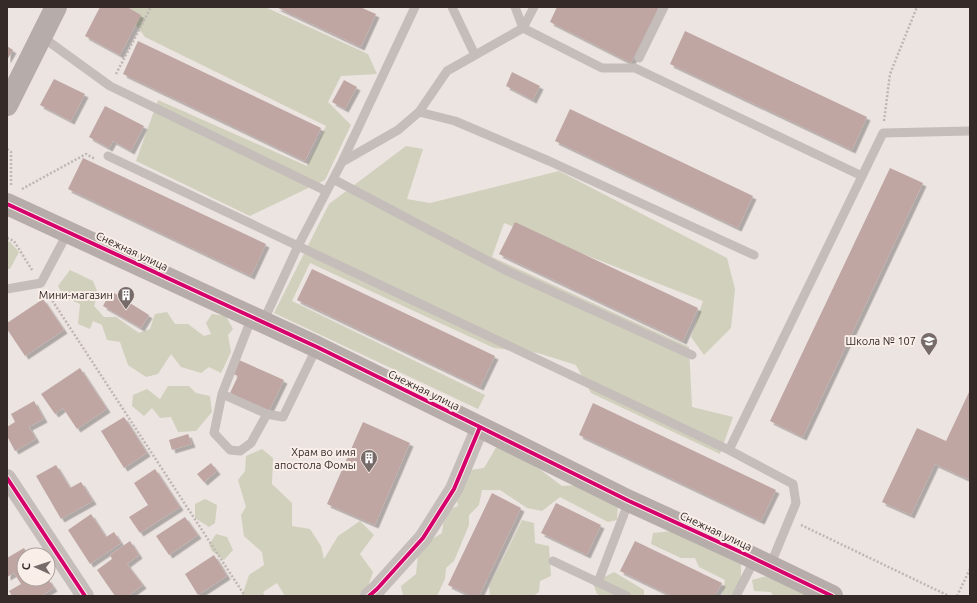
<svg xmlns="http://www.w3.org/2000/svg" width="977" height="603" font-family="Ubuntu,sans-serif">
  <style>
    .green { fill: #d0d0bc }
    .building { fill: #bfa6a3; filter: url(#shadow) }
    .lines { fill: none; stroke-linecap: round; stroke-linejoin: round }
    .path { stroke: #beb6b3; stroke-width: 2.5; stroke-dasharray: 2 2; stroke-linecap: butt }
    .lane { stroke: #c5bdba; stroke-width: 9 }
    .street { stroke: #c5bdba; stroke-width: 18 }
    .secondary { stroke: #b6adab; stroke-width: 22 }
    .cycleway-casing { stroke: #f9eee8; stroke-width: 6 }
    .cycleway { stroke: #d6006c; stroke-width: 4 }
    .labels { text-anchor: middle; stroke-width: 4; stroke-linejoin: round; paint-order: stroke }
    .street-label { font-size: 11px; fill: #362a28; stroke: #f9eee8 }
    .poi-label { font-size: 11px; fill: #362a28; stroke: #f9eee8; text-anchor: end }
  </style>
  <defs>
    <filter id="shadow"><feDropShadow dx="3.5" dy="3.5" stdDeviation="0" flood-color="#0004"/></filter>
  </defs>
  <rect width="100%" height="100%" fill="#ece4e1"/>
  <path class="green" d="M 123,7 L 265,7 L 368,54 L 377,74 L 341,76 L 328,102 L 351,125 L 325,180 L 250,216 L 136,161 L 158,100 L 307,166 L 326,126 L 145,37 Z
    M 406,146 L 423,149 L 407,199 L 430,203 L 559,171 L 727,258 L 735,289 L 731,328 L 704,355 L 691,337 L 703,301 L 504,223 L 492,257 L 689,347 L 692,407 L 733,417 L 720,454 L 591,393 L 576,365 L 538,353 L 494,348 L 310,263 L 292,301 L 485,395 L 478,409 L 274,313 L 329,204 Z
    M 7,241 L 10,242 L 19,252 L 10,269 L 7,269 Z
    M 70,270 L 93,281 L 98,293 L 94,306 L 104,317 L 116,317 L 139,333 L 150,329 L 155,314 L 167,312 L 175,324 L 188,324 L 204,336 L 211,334 L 206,323 L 212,314 L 226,316 L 233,329 L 228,335 L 231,352 L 221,373 L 209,367 L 201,373 L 181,367 L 171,354 L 158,374 L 146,377 L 128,365 L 120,342 L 107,340 L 102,325 L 93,321 L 90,329 L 78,324 L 80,304 L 64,297 L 58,286 Z
    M 168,386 L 189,386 L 196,393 L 210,396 L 212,412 L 196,431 L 178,432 L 171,417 L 160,418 L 152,408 L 144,416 L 132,406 L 133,395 L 147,389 L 160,399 Z
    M 497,446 L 525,458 L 562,486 L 581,485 L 618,504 L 617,520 L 608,522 L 560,497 L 542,511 L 527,508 L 500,490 L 482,490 L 479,505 L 469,515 L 469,525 L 454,561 L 446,568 L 445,579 L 437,596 L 403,596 L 401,586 L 416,574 L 419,547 L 442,533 L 445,511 L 458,506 L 455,491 L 464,471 L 484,468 Z
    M 262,449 L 273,458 L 272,484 L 292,503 L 292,526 L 310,529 L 321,546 L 324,559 L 338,536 L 360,521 L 374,535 L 360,554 L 373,572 L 365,595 L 285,596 L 277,583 L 263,592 L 265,596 L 242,596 L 249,575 L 264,565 L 262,552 L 244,536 L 241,515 L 246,507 L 238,480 L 245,471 L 246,456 Z
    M 205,499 L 217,505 L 215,523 L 209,527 L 195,518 L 195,504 Z
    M 522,520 L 534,523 L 535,543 L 549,546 L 551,576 L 540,581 L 539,592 L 533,596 L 490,596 L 489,587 Z
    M 672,531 L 741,564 L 741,581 L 734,596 L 722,596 L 725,580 L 699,567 L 695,558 L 681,558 L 651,544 L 653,533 Z
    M 216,534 L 227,537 L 233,550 L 224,560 L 212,551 L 209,545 Z
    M 614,572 L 644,590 L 644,596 L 602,596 L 597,594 L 593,583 Z
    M 771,575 L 823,596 L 773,596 L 771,592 L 754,591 L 752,580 Z"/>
  <path class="building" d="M 100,7 L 127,7 L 141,15 L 120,55 L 85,36 Z
    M 276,7 L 360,7 L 376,14 L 361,47 Z
    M 557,7 L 659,7 L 631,63 L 550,22 Z
    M 685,31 L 867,117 L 852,150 L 670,64 Z
    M 138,41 L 321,128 L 305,161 L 123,74 Z
    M 7,46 L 13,50 L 7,60 Z
    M 512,72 L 540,86 L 533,100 L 506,86 Z
    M 54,79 L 85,94 L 71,121 L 40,105 Z
    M 344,80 L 357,87 L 345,109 L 332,102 Z
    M 105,106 L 144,126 L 131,151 L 113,141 L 109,148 L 89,137 Z
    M 570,109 L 753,196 L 738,228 L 555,141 Z
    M 83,158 L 266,244 L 251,276 L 68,189 Z
    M 890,168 L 923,183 L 803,437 L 770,421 Z
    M 515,222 L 698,308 L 683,341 L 499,254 Z
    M 312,269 L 495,356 L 480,387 L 297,300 Z
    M 111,291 L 149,315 L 141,328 L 103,306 Z
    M 43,299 L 64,330 L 25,356 L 7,329 L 7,323 Z
    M 239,360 L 284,380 L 269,411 L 230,393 L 238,376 L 233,374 Z
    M 80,368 L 107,409 L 77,429 L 63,408 L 55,414 L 41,394 Z
    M 970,390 L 970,480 L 935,464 L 911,515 L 882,502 L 917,428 L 946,441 Z
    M 34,401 L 44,419 L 29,427 L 36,439 L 15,451 L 7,436 L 7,427 L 15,422 L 11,414 Z
    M 593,403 L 776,490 L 761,521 L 579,435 Z
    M 124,417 L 147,453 L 124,468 L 101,431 Z
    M 363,422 L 410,443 L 375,525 L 327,504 Z
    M 188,434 L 192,444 L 172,450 L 169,440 Z
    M 211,463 L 217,471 L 204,482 L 197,474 Z
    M 56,465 L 70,488 L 81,482 L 93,501 L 61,519 L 36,476 Z
    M 155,469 L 180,507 L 140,533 L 129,517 L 148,505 L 134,483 Z
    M 492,493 L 521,508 L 479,596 L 471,596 L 448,585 Z
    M 556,503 L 601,525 L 587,555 L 541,533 Z
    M 91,514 L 106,537 L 114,532 L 121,543 L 90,564 L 68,530 Z
    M 185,517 L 198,535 L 169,555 L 156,536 Z
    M 130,541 L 139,555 L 127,564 L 143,585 L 128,596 L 115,596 L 97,570 L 112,559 L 110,555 Z
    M 635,541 L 722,583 L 715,596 L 672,596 L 620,571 Z
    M 24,548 L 28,555 L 24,555 L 24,579 L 48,579 L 54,588 L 41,596 L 12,596 L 9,591 L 21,584 L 14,573 L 7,577 L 7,558 Z
    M 214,555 L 227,576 L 198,595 L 185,574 Z"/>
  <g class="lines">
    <path class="path" d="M 116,74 L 151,7
      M 884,121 L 890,74 L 917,7
      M 7,149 L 11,152 L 11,186
      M 22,189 L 86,154 L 95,159
      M 7,238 L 14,241 L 32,270
      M 48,294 L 245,596
      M 801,525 L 949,596
      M 957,596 L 970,569"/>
    <path class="lane" d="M 452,7 L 475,55
      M 534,7 L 523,28 L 602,68 L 635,68 L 862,176
      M 41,36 L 110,86 L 326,191
      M 639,58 L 664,7
      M 419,112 L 455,121 L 549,161 L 754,255
      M 108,156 L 729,450 L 793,484 L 796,503 L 770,566
      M 342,162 L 398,130 L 419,112 L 447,71 L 523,28 L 515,7
      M 333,179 L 507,271 L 692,355
      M 7,289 L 41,283 L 68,232
      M 252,317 L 222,394 L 214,433 L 230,450 L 240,451 L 251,443 L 267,414
      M 263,322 L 298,246 L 342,162 L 415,7
      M 222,394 L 267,414 L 283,417 L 317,347
      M 729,450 L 883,133 L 970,131
      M 553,561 L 627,596
      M 598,582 L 629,501
      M 736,596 L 755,559"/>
    <path class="street" d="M 7,478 L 85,596
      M 369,596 L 377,589 L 423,538 L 454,489 L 480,427"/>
    <path class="secondary" d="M 7,105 L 56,7
      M 7,204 L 317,347 L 480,427 L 629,501 L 747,555 L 832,596"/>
    <defs>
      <path id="cycleway" d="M 7,204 L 317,347 L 480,427 L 629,501 L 747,555 L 832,596
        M 7,478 L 85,596
        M 369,596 L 377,589 L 423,538 L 454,489 L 480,427"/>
    </defs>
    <use href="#cycleway" class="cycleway-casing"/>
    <use href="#cycleway" class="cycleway"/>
  </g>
  <defs>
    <symbol id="building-pin" viewBox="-11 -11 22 30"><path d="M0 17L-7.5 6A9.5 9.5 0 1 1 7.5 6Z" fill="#766b69" stroke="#f9eee8"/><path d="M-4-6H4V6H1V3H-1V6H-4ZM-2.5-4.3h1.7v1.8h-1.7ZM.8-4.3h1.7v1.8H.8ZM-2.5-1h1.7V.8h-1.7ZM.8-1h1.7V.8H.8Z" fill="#fff"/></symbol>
    <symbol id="school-pin" viewBox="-11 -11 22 30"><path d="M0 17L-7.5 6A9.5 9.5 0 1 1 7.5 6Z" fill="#766b69" stroke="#f9eee8"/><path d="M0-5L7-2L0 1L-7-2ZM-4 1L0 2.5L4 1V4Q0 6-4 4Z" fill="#fff"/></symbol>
  </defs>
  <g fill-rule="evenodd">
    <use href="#building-pin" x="116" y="285" width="20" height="27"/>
    <use href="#school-pin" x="919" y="331" width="20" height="27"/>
    <use href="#building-pin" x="359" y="448" width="20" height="27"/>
  </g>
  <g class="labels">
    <g class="street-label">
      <text transform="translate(132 251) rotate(25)" y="4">Снежная улица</text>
      <text transform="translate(424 390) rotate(26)" y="4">Снежная улица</text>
      <text transform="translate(716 531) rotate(25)" y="4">Снежная улица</text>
    </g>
    <g class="poi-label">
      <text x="113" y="299">Мини-магазин</text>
      <text x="916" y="345">Школа № 107</text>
      <text x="356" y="456">Храм во имя<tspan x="356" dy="13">апостола Фомы</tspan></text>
    </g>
  </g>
  <rect width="977" height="603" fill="none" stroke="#362a28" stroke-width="16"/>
  <g transform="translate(36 567) rotate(273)"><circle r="19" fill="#f9eee8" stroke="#aba09b"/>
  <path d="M0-3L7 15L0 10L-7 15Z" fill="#766b69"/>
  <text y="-6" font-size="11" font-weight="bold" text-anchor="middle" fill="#362a28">С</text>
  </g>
</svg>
